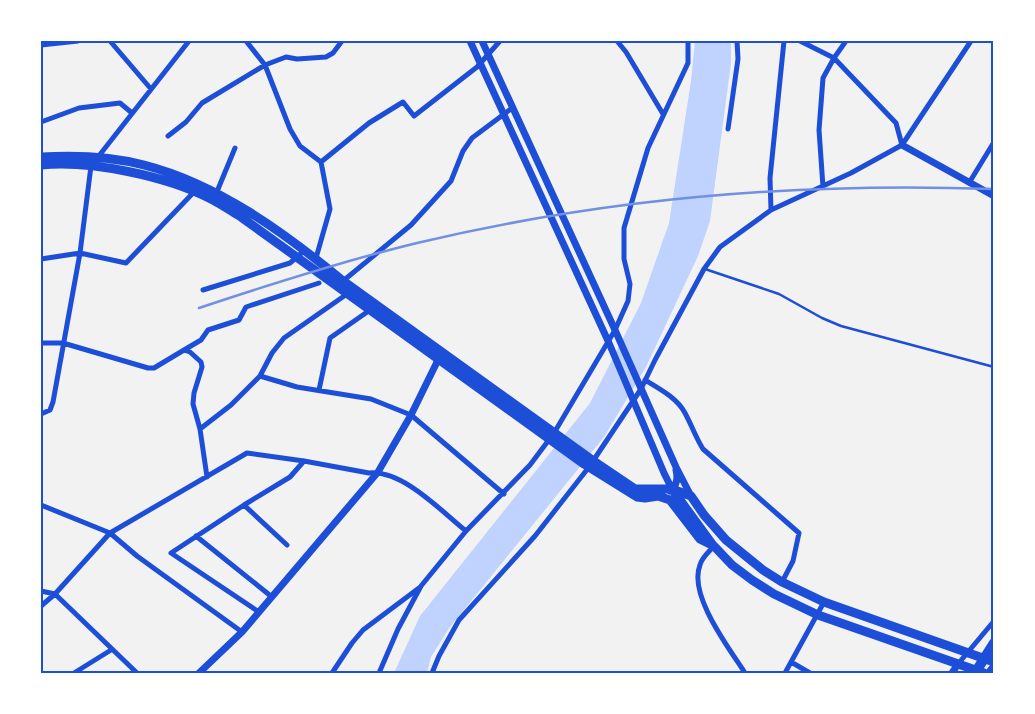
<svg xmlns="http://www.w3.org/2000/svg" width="1035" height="714" font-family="Inter,sans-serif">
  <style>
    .water { fill: #bfd3fe }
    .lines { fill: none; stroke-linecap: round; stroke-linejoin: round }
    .service { stroke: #1d4ed8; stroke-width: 2.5 }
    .minor { stroke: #1d4ed8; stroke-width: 5 }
    .tertiary { stroke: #1d4ed8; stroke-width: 7 }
    .trunk { stroke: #1d4ed8; stroke-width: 9 }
    .motorway { stroke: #1d4ed8; stroke-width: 10 }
    .rail { stroke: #7290e2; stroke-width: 2.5 }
    .neatline { fill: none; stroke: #1d4ed8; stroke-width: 2 }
  </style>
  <rect width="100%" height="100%" fill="#f2f2f2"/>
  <path class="water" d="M 695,41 L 731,41 L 731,63 L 710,221 L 698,256 L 646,367 L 604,437 L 450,627 L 431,657 L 427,673 L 394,673 L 420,616 L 590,403 L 641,303 L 669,223 L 691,81 Z"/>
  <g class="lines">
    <path class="service" d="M 705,269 L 779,294 L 822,318 L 841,326 L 994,367"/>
    <path class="minor" d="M 110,41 L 151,89
      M 246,41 L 265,65 L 290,129 L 300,146 L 321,162 L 330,209 L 316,258
      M 617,41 L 626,52 L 663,114
      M 800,41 L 834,58 L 896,123 L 902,145
      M 41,45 L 78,41
      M 41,122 L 79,108 L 120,103 L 132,113
      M 728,129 L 738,59 L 737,41
      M 168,136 L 186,122 L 202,103 L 265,65 L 286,57 L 297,59 L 326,57 L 333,53 L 342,41
      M 98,157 L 189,41
      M 321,162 L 369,123 L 403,102 L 414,116 L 477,67 L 500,41
      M 969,183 L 994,142
      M 823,187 L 819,130 L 823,78 L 834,58 L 846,41
      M 216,194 L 235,148
      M 771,210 L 851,173 L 902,145 L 971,41
      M 41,259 L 80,253 L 126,263 L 194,192
      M 344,284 L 343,281 L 411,225 L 451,181 L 463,151 L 472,138 L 512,108
      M 203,290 L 290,263 L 305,250
      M 41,343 L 63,343 L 148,368 L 154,368 L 184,350 L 190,352 L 201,362 L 202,367 L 194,393 L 193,404 L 200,429 L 207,477
      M 184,350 L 201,340 L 208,330 L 239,320 L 246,307 L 319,283
      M 260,376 L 297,387 L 371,399 L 411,415 L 504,494
      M 645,380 C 660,389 677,398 685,413 C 692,426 696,438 703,449 L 799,533 L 793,561 L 782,582
      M 319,390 L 330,338 L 370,310
      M 41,414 L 50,410 L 53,402 L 80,253 L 91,166
      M 200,429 L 231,405 L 260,376 L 272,353 L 284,338 L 347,294 L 346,292
      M 41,505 L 110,533 L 137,556 L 242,632
      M 244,505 L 290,477 L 304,461
      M 196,536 L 272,597
      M 714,546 C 709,552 702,557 700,565 C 688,595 729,648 745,673
      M 41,591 L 55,594 L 137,673
      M 41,606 L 55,594 L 110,533 L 247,453 L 304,461 L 369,473 C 403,470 441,511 466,531
      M 259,612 L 171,553 L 244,505 L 287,545
      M 791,662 L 810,673
      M 958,664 L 994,621
      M 74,673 L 111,650
      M 332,673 L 352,643 L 363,630 L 419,588
      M 379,673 L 398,629 L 421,586 L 466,531 L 530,465 L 554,433 L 615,330 L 628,301 L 630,284 L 624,259 L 624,228 L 648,148 L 688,63 L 688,41
      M 432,673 L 439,656 L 459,620 L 535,536 L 589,467 L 641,389 L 655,360 L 704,269 L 720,247 L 771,210 L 770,178 L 784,41
      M 785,673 L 824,602"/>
    <path class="tertiary" d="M 470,41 L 609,343 L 664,473 L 672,489
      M 482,41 L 615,330 L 676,467 L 691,496
      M 902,145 L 994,196
      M 670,491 C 677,486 678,478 676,470
      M 199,673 L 242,632 L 378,472 L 411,415 L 438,360
      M 952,673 L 958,664"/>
    <path class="trunk" d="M 41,157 C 75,155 110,156 144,165 C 218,184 285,233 343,281 L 592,460 L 635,489 L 672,489 L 691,496 L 704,515 L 726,540 L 763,570 L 782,582 L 824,602 L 994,662
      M 41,165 C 90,160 167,176 211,199 C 221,204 231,211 241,217 L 584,464 L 637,497 L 645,498 L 658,496 L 670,500 L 700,539 L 714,546 L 732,565 L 752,580 L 774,594 L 818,615 L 984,673
      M 672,489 L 712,544"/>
    <path class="motorway" d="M 975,673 L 994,643
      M 990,673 L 994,668"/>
    <path class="rail" d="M 199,308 C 271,284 343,261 417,243 C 606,198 800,182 994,189"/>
  </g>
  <rect width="1035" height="714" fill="none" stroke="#ffffff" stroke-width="85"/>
  <rect x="42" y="42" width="950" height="630" class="neatline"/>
</svg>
